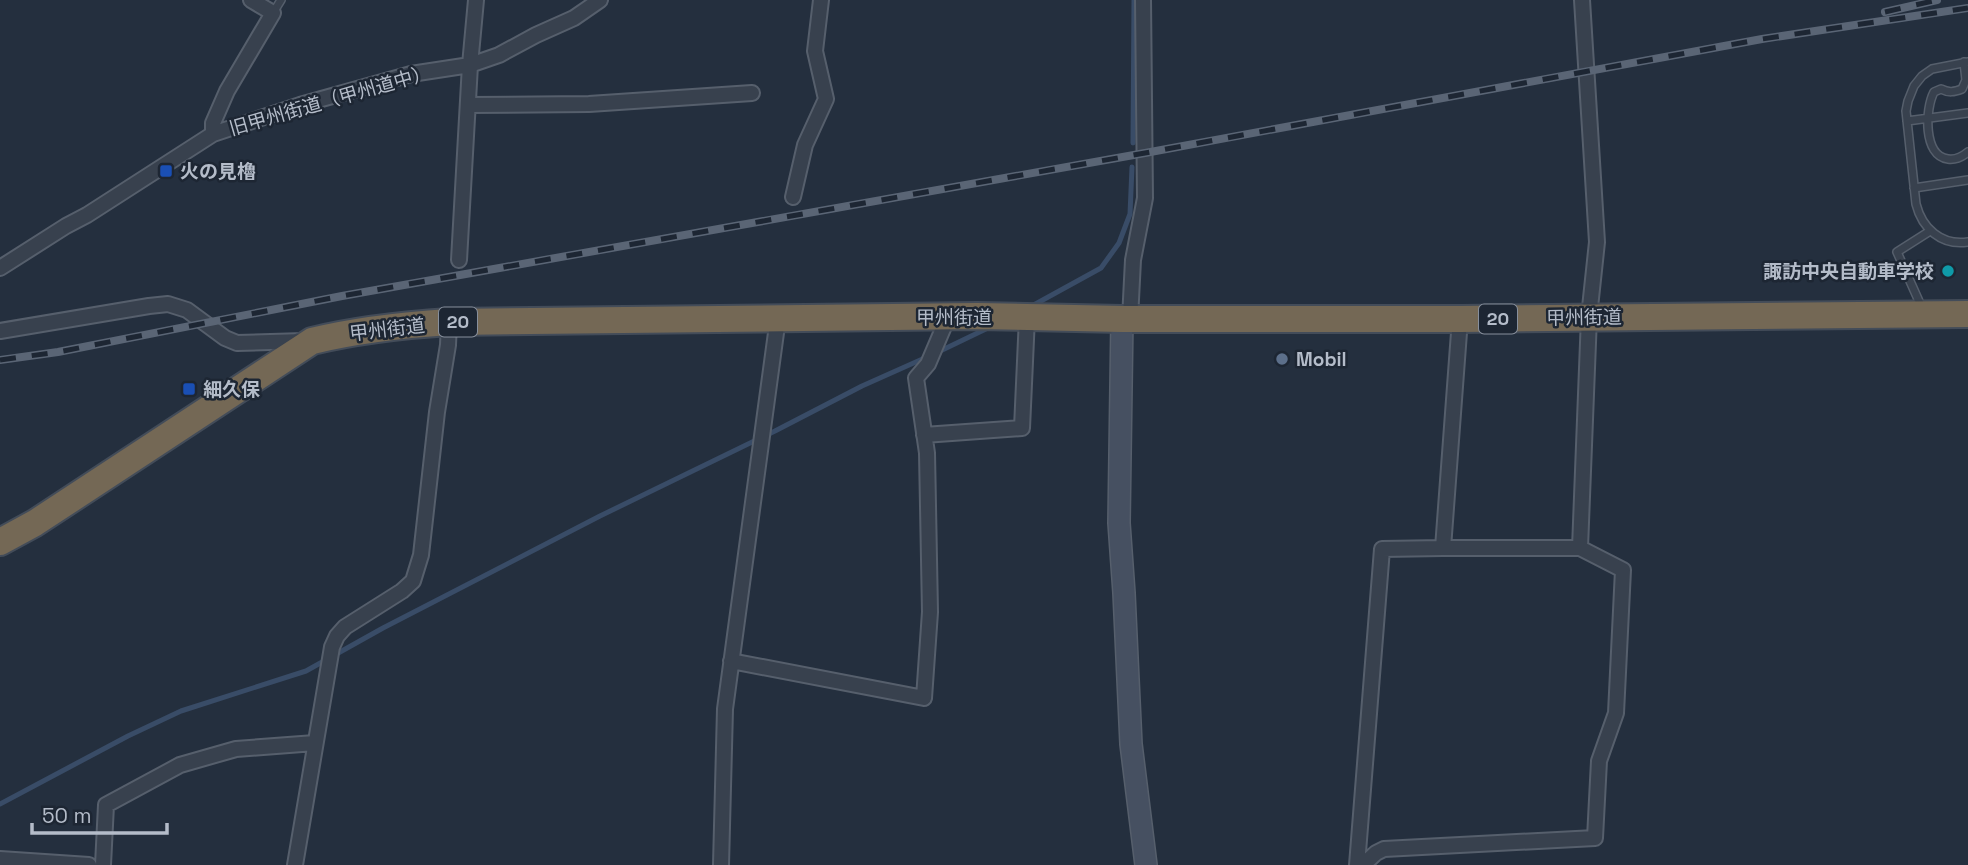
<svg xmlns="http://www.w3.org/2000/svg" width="1968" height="865" font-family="'Space Grotesk','Noto Sans JP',sans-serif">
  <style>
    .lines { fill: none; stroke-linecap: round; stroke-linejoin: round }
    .stream { stroke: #394c67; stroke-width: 5 }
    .lane-casing { stroke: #565f6c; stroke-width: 10 }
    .street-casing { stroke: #565f6c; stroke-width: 18 }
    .secondary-casing { stroke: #565f6c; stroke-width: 24 }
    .highway-casing { stroke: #434c59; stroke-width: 30 }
    .lane { stroke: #38414e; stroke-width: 7 }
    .street { stroke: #38414e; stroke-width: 14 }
    .secondary { stroke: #465061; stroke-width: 21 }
    .highway { stroke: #746855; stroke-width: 26 }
    .rail-casing { stroke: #5a6575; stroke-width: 8 }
    .rail { stroke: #1d2633; stroke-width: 5; stroke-dasharray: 16; stroke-linecap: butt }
    .transit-dot { fill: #1a4fb4; stroke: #1d2633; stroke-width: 2.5 }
    .culture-dot { fill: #0f9aa8; stroke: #1d2633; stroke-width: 2.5 }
    .service-dot { fill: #5c6f8a; stroke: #1d2633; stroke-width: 2.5 }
    .labels { text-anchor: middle; stroke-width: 5; stroke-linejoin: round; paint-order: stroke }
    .shield { fill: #1d2633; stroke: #878f9c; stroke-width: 2 }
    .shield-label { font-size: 18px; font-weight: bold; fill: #b4bcc9 }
    .street-label { font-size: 19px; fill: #b4bcc9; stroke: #1d2633 }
    .poi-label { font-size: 19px; font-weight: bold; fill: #b4bcc9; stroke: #1d2633; text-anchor: start }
  </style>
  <rect width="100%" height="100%" fill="#242f3e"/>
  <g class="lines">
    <path class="stream" d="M 1133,143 L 1134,0
      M 1030,307 L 1101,268 L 1119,243 L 1130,214 L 1132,167
      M 936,353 L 990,327
      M 0,804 L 128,736 L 181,711 L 306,671 L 383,628 L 600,516 L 775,431 L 862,386 L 927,357"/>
    <defs>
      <path id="lane" d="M 273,13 L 281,0
        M 1964,62 L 1966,80 L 1962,89 C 1954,92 1949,93 1941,89 L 1934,92 C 1925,109 1923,156 1948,159 C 1955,160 1962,157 1968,152
        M 1968,62 L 1932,69 L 1922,76 L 1914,86 L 1908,101 L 1906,111 L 1916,204 C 1922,228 1941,246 1968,242
        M 1907,121 L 1968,113
        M 1914,188 L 1968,180
        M 1922,308 L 1897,252 L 1930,231"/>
      <path id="street" d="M 468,105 L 589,104 L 752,93
        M 213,134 L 213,123 L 227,91 L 273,13 L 251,0
        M 793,197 L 805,145 L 826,99 L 815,51 L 821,0
        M 459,260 L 470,65 L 476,0
        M 0,268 L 66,226 L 87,215 L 213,134 L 300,105 L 411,74 L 470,65 L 499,55 L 536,35 L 574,18 L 600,0
        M 1130,319 L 1133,260 L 1145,198 L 1143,0
        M 0,331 L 149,306 L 168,304 L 187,310 L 225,338 L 237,343 L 304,341
        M 924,435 L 1022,428 L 1027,317
        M 1580,548 L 1589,317 L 1597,242 L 1582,0
        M 731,661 L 924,698 L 930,612 L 927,453 L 916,378 L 928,364 L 948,317
        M 0,859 L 89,865
        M 103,865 L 106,805 L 180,765 L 236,749 L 315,743
        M 295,865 L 332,647 L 337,636 L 345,627 L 402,591 L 413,581 L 421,555 L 437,412 L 448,345 L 449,322
        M 721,865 L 725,709 L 778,318
        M 1357,865 L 1382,549 L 1443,548 L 1460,319
        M 1363,865 L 1376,853 L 1384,849 L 1595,838 L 1599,761 L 1616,713 L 1623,570 L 1580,548 L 1443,548"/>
      <path id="secondary" d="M 1122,319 L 1119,523 L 1124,593 L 1131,744 L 1146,865"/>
      <path id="highway" d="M 0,542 L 35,523 L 312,341 C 357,330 403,325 449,322 L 977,316 L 1122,319 L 1460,319 L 1968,314"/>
    </defs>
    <use href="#lane" class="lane-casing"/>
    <use href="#street" class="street-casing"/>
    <use href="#secondary" class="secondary-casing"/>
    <use href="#highway" class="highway-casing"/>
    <use href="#lane" class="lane"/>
    <use href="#street" class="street"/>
    <use href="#secondary" class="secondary"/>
    <use href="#highway" class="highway"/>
    <defs>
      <path id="rail" d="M 1885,12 L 1937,0
        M 0,360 L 58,352 L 342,296 L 1145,153 L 1762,39 L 1968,8"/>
    </defs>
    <use href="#rail" class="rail-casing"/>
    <use href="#rail" class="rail"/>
  </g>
  <g class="transit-dot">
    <rect x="159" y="164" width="14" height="14" rx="3.5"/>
    <rect x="182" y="382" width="14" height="14" rx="3.5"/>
  </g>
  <circle class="culture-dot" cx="1948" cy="271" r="7"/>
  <circle class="service-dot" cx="1282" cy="359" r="7"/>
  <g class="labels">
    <g class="shield">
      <rect x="1479" y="304.5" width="38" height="29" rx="5"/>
      <rect x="439" y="307.5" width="38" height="29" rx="5"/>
    </g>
    <g class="shield-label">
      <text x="1498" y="325">20</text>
      <text x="458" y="328">20</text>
    </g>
    <g class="street-label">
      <text transform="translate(330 100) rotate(-16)" y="7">旧甲州街道（甲州道中）</text>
      <text x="954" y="324">甲州街道</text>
      <text transform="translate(1584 317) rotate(-1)" y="7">甲州街道</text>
      <text transform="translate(387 329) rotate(-7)" y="7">甲州街道</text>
    </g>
    <g class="poi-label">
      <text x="180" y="178">火の見櫓</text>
      <text x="1934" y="278" text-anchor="end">諏訪中央自動車学校</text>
      <text x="1296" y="366">Mobil</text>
      <text x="203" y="396">細久保</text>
    </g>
  </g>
  <path d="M32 823v10h135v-10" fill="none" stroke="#b4bcc9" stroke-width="3.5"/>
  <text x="42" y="823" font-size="21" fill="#b4bcc9" stroke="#1d2633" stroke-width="5" paint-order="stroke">50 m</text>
</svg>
